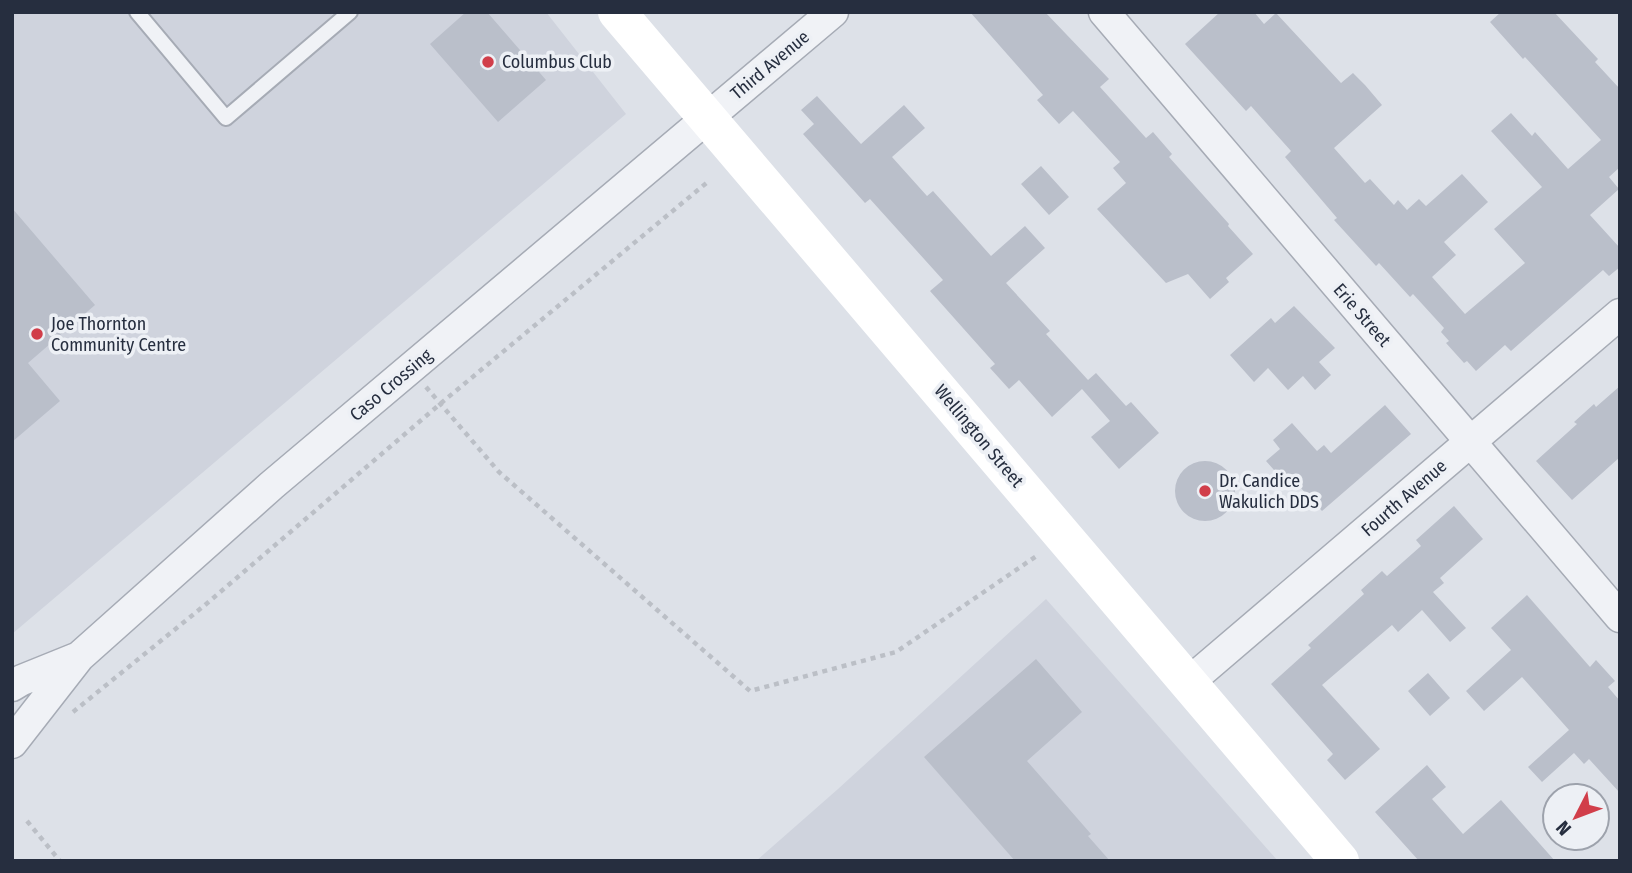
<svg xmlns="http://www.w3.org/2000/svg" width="1632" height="873" font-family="'Fira Sans Condensed',sans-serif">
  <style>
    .built { fill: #cfd3dd }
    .building { fill: #babfca }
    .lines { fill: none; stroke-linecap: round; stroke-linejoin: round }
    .lane-casing { stroke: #a6abb5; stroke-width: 18 }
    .street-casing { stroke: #a6abb5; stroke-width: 33 }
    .path { stroke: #bbbfc6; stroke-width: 4.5; stroke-dasharray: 5 5; stroke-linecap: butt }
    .lane { stroke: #f0f2f6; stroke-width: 14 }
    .street { stroke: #f0f2f6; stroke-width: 30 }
    .secondary { stroke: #fff; stroke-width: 38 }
    .poi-dot { fill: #d13e4a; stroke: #edf0f5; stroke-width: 2.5 }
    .labels { text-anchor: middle; stroke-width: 7; stroke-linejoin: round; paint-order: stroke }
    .poi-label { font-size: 18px; fill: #262e3f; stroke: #edf0f5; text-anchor: start }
    .street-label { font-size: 18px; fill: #262e3f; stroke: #edf0f5 }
  </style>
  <rect width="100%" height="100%" fill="#dde1e8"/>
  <path class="built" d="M 12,12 L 546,12 L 626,114 L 12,634 Z
    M 1046,599 L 1278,861 L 756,861 L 838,789 Z"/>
  <path class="building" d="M 466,12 L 487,12 L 546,80 L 498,122 L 430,44 Z
    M 970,12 L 1045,12 L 1109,79 L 1100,87 L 1146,138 L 1153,132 L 1172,154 L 1169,157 L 1229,224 L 1228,226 L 1253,254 L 1226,278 L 1229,282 L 1210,299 L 1188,274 L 1166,283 L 1097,209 L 1126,183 L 1113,168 L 1120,162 L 1073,111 L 1059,124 L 1037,100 L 1043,95 Z
    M 1220,12 L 1254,12 L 1264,24 L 1276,13 L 1341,83 L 1353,73 L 1365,85 L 1382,105 L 1334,148 L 1365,183 L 1370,179 L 1394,205 L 1398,200 L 1407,210 L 1419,199 L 1426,206 L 1462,174 L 1488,202 L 1444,242 L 1456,255 L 1432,277 L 1465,314 L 1525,263 L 1494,229 L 1542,187 L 1491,131 L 1511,113 L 1532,136 L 1535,132 L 1568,169 L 1601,140 L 1525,57 L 1523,59 L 1490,22 L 1501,12 L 1554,12 L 1598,59 L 1595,62 L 1620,89 L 1620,167 L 1609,177 L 1619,189 L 1590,215 L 1620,248 L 1620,267 L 1609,276 L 1603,270 L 1511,351 L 1505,345 L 1476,371 L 1467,361 L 1464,363 L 1446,343 L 1449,341 L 1441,332 L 1444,328 L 1413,294 L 1410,297 L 1379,263 L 1376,266 L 1334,220 L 1337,218 L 1285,157 L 1291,151 L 1251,106 L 1246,111 L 1185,44 Z
    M 817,96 L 861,144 L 904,105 L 925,128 L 892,157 L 927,196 L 933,191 L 991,256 L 1025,226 L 1045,248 L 1006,283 L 1050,331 L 1046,334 L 1088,380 L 1096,373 L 1126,406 L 1131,402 L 1159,433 L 1119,469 L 1091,437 L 1110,421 L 1082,389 L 1052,417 L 1019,380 L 1009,389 L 990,368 L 995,364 L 930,291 L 943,280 L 870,199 L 865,203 L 803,134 L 814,124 L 801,110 Z
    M 1041,166 L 1069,197 L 1049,215 L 1021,184 Z
    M 12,208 L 95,305 L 28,363 L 60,401 L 12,442 Z
    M 1294,306 L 1335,348 L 1319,362 L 1331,375 L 1315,390 L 1303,376 L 1288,390 L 1268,368 L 1254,382 L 1230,355 L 1271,318 L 1275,323 Z
    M 1620,386 L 1620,457 L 1572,500 L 1536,461 L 1577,424 L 1574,422 L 1594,404 L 1596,407 Z
    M 1385,405 L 1411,434 L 1322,511 L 1288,474 L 1282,479 L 1266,461 L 1280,449 L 1273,440 L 1292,423 L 1317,451 L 1324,445 L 1331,453 Z
    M1175 491a30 30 0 1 1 60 0a30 30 0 1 1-60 0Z
    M 1454,506 L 1483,539 L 1440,578 L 1444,583 L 1433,592 L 1466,628 L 1450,642 L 1422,610 L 1398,632 L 1392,625 L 1322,685 L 1380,749 L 1345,780 L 1327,760 L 1333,754 L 1271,684 L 1311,648 L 1308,645 L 1364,594 L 1361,590 L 1382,571 L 1387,576 L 1421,546 L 1416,540 Z
    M 1527,595 L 1590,667 L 1596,660 L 1615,681 L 1608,687 L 1620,701 L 1620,793 L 1589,759 L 1584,764 L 1574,753 L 1542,782 L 1528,767 L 1569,730 L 1522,677 L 1484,711 L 1466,691 L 1511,650 L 1491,628 Z
    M 1036,659 L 1082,712 L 1027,761 L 1091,834 L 1088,836 L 1110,861 L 1015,861 L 924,757 Z
    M 1428,673 L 1450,698 L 1430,716 L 1408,691 Z
    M 1427,765 L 1446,787 L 1432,799 L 1463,834 L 1501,800 L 1555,861 L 1419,861 L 1375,812 Z"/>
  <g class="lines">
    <defs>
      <path id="lane" d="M 137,12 L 226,118 L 350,12"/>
      <path id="street" d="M 1104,12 L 1620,617
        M 1189,682 L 1620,314
        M 12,686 L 22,680 L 79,657
        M 12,743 L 79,657 L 272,485 L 833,12"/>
    </defs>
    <use href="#lane" class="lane-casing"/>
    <use href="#street" class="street-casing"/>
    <path class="path" d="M 426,387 L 499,472 L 750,691 L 896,652 L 1038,555
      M 73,712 L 205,605 L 440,404 L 710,180
      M 27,821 L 60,861"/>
    <use href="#lane" class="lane"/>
    <use href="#street" class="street"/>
    <path class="secondary" d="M 617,12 L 1340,861"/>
  </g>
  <g class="poi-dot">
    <circle cx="488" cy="62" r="7"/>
    <circle cx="37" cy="334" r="7"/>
    <circle cx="1205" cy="491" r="7"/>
  </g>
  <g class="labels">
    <g class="poi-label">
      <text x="502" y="68">Columbus Club</text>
      <text x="51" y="330">Joe Thornton<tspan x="51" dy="21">Community Centre</tspan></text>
      <text x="1219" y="487">Dr. Candice<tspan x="1219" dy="21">Wakulich DDS</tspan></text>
    </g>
    <g class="street-label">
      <text transform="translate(770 65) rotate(-40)" y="6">Third Avenue</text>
      <text transform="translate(1362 315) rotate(49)" y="6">Erie Street</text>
      <text transform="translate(391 385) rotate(-40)" y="6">Caso Crossing</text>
      <text transform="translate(979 436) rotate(50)" y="6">Wellington Street</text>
      <text transform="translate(1404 498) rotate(-41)" y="6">Fourth Avenue</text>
    </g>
  </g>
  <rect width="1632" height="873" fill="none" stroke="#262e3f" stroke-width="28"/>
  <g transform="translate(1576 817) rotate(228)"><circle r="33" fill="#edf0f5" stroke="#9da2ac" stroke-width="2"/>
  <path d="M0-5L12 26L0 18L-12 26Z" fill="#d13e4a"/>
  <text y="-10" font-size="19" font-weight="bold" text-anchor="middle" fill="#262e3f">N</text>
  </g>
</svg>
